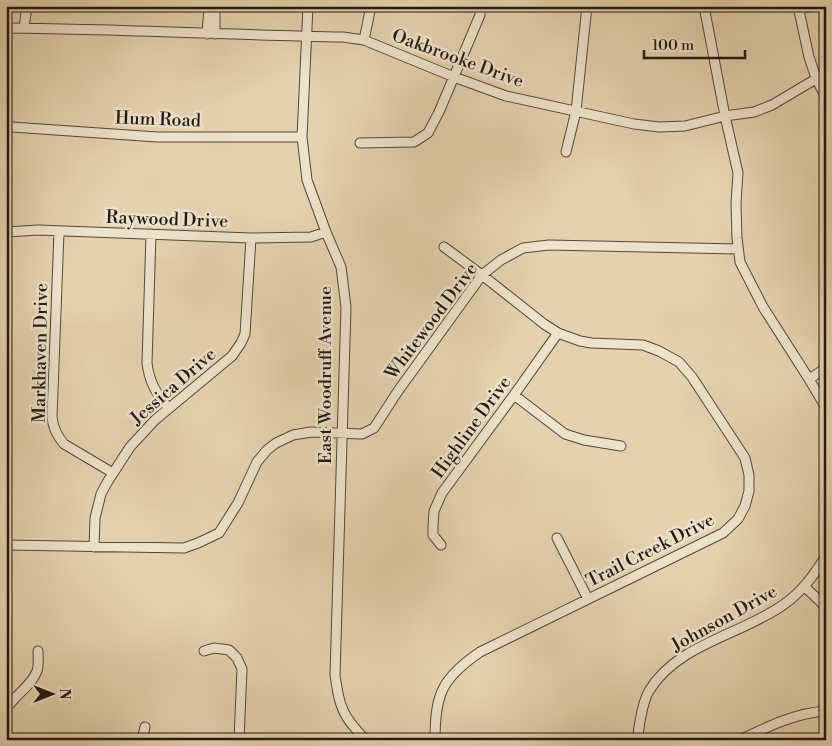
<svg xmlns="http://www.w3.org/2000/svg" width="832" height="746" font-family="'Libre Bodoni',serif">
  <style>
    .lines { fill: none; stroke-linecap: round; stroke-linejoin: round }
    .minor-casing { stroke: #524738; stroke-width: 11 }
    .minor { stroke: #ede2ca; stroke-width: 9 }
    .labels { text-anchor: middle; stroke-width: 5; stroke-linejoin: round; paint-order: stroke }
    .street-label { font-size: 18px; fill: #211910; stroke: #ede2ca }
  </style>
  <rect width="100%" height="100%" fill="#e4d2ae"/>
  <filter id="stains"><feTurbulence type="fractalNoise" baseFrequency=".004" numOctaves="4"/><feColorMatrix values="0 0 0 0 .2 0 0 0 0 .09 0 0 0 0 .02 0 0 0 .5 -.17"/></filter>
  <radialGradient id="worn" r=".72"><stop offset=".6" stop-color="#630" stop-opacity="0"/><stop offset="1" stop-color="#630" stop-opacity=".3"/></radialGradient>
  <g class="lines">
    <defs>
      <path id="minor" d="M 308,6 L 302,137 L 307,180 L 326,232 L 341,267 L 346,307 L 335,675 C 338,696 340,712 355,728 C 359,733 362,737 367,740
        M 704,6 L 725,116 L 738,173 L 736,203 L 737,238 L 740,262 L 763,307 L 809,379 L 826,408
        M 798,6 L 809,57 L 816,78 L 826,98
        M 799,9 L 814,6
        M 6,28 C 119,29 231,35 343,37 L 364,40 L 454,77 L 506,96 L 634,124 L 659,127 L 685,126 L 725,116 L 754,112 L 772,105 L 826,73
        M 24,28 L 27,6
        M 207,34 L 209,6
        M 215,34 L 215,6
        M 364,40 L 371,6
        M 12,127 L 157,137 L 302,137
        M 360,143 L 414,142 L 428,133 L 439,112 L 480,15 L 480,6
        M 566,152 L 576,111 L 587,6
        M 6,232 L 38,230 L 251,238 L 311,237 L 326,232
        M 59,232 L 52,417 C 53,428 57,436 64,444 L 113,473
        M 151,234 L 147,363 C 149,381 156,395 169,408
        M 809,379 L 826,368
        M 514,395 L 565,434 L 584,440 L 621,446
        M 557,538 L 588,599
        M 6,545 L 184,548 L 198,543 L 219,533 L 238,503 L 257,462 L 267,450 L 276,443 L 293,435 L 311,432 L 362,434 L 374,428 L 398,391 L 482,275 L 501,260 L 523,248 L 549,245 L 738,249
        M 441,545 L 433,535 L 433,525 L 434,511 L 442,493 L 514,395 L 558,333
        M 94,547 L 95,518 L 101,494 L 108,481 L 130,447 L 155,420 L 232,356 L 241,343 L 245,334 L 251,238
        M 805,587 L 826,607
        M 204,651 L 214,648 L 229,650 L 237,658 L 242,669 L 239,740
        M 6,710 C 14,695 31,687 37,671 C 39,666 38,657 38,651
        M 142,740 L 145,727
        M 435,740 C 435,694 442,678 480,652 L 723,533 L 738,519 L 745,506 L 749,491 L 749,475 L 745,458 L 692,377 L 679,362 L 659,351 L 643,345 L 591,343 L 580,341 L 558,333 L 544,324 L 482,275 L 444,247
        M 638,740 C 638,728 643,701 649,691 C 677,644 741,635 783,605 C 802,592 814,575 826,556
        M 740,740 C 767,727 795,713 826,711"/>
    </defs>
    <use href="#minor" class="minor-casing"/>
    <use href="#minor" class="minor"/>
  </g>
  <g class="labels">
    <g class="street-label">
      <text transform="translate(458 58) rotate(20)" y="6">Oakbrooke Drive</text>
      <text transform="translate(158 119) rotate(2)" y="6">Hum Road</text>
      <text transform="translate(167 219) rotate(2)" y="6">Raywood Drive</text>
      <text transform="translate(431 321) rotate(-53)" y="6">Whitewood Drive</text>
      <text transform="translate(40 353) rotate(-89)" y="6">Markhaven Drive</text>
      <text transform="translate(325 375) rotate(-90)" y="6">East Woodruff Avenue</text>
      <text transform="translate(173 386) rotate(-41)" y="6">Jessica Drive</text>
      <text transform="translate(471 427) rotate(-54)" y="6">Highline Drive</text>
      <text transform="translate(650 550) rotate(-27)" y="6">Trail Creek Drive</text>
      <text transform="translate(724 618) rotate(-29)" y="6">Johnson Drive</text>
    </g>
  </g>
  <rect width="832" height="746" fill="none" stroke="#e4d2ae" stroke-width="25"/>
  <rect x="8" y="8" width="817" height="731" fill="none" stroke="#211910" stroke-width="2.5"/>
  <rect x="12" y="12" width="807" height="721" fill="none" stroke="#211910"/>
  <g transform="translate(52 694) rotate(90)" stroke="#ede2ca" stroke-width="4" paint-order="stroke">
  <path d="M0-4L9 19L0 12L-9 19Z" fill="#211910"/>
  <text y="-8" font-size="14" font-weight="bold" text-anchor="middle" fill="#211910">N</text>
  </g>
  <path d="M644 50v8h101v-8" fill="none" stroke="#211910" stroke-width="2.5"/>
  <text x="652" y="50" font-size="15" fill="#211910" stroke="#ede2ca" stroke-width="4" paint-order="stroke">100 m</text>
  <rect width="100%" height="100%" filter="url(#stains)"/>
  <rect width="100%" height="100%" fill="url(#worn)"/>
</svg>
